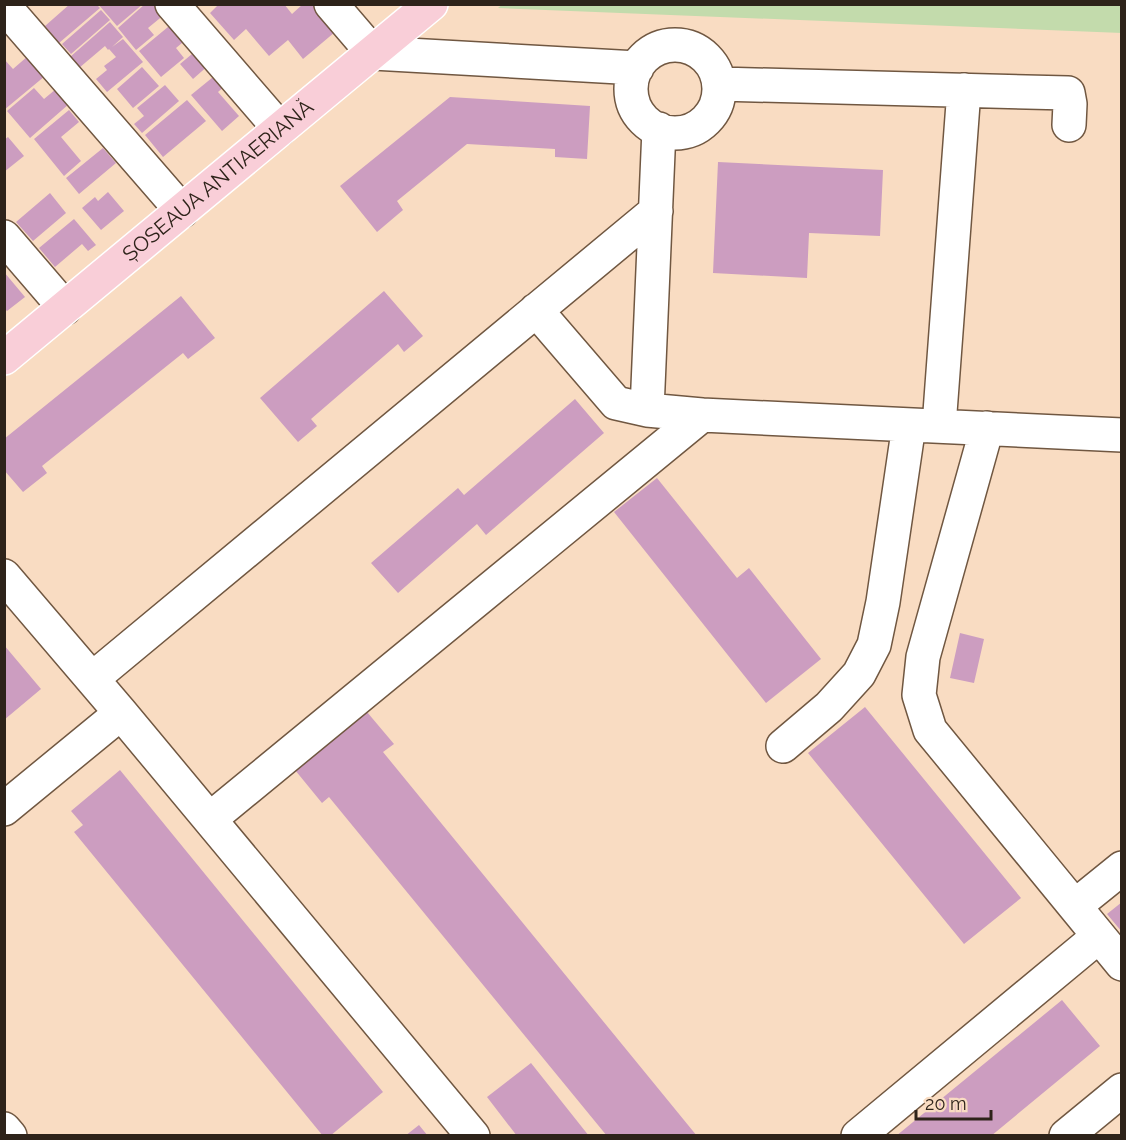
<svg xmlns="http://www.w3.org/2000/svg" width="1126" height="1140" font-family="Raleway,sans-serif">
  <style>
    .green { fill: #c3dbac }
    .building { fill: #cc9dc0 }
    .lines { fill: none; stroke-linecap: round; stroke-linejoin: round }
    .minor-casing { stroke: #705741; stroke-width: 36 }
    .major-casing { stroke: #fff; stroke-width: 36 }
    .minor { stroke: #fff; stroke-width: 33 }
    .major { stroke: #f9ced8; stroke-width: 33 }
    .labels { text-anchor: middle; stroke-width: 6; stroke-linejoin: round; paint-order: stroke }
    .street-label { font-size: 21px; fill: #2e231a; stroke: #f9dcc2 }
  </style>
  <rect width="100%" height="100%" fill="#f9dcc2"/>
  <path class="green" d="M 503,4 L 1121,4 L 1122,33 L 498,8 Z"/>
  <path class="building" d="M 70,4 L 96,4 L 100,8 L 59,43 L 45,26 Z
    M 98,4 L 143,4 L 117,26 Z
    M 145,4 L 157,4 L 165,14 L 148,28 L 154,35 L 136,50 L 118,28 Z
    M 219,4 L 284,4 L 292,14 L 303,4 L 312,4 L 335,32 L 303,59 L 288,40 L 269,56 L 246,29 L 234,40 L 210,13 Z
    M 101,10 L 110,20 L 71,54 L 62,44 Z
    M 110,22 L 123,37 L 112,47 L 123,39 L 143,62 L 107,92 L 96,79 L 107,70 L 104,66 L 116,57 L 109,49 L 108,50 L 105,46 L 79,68 L 70,57 Z
    M 174,22 L 188,38 L 176,48 L 184,58 L 161,77 L 139,51 Z
    M 198,49 L 210,64 L 193,79 L 180,64 Z
    M 28,56 L 45,76 L 4,110 L 4,59 L 13,69 Z
    M 142,67 L 159,86 L 133,108 L 117,89 Z
    M 218,73 L 227,84 L 218,92 L 239,116 L 222,131 L 191,95 Z
    M 165,85 L 179,101 L 142,133 L 134,124 L 144,116 L 137,108 Z
    M 34,88 L 44,99 L 56,89 L 69,104 L 30,138 L 7,111 Z
    M 450,97 L 590,106 L 587,159 L 555,157 L 555,149 L 467,144 L 397,201 L 403,210 L 377,232 L 340,186 Z
    M 187,100 L 206,121 L 163,157 L 145,135 Z
    M 69,110 L 79,122 L 61,137 L 81,161 L 64,176 L 34,139 Z
    M 8,137 L 24,156 L 4,172 L 4,140 Z
    M 103,148 L 116,163 L 79,194 L 66,178 Z
    M 718,162 L 883,170 L 880,236 L 809,233 L 807,278 L 713,273 Z
    M 108,192 L 124,211 L 101,230 L 82,208 L 95,197 L 98,201 Z
    M 50,193 L 66,213 L 33,241 L 16,222 Z
    M 74,219 L 96,245 L 88,251 L 82,244 L 55,267 L 39,248 Z
    M 4,272 L 25,297 L 7,311 L 4,308 Z
    M 384,291 L 423,336 L 404,352 L 398,344 L 311,419 L 317,426 L 298,442 L 260,398 Z
    M 181,296 L 215,338 L 188,359 L 183,353 L 42,466 L 47,473 L 23,492 L 4,470 L 4,439 Z
    M 575,399 L 604,433 L 486,535 L 477,524 L 398,593 L 371,563 L 458,488 L 464,495 Z
    M 657,478 L 737,578 L 749,568 L 821,659 L 766,703 L 614,512 Z
    M 960,633 L 984,639 L 974,683 L 950,678 Z
    M 4,645 L 41,689 L 4,720 Z
    M 865,707 L 1021,898 L 964,944 L 808,753 Z
    M 367,712 L 394,744 L 383,752 L 697,1136 L 607,1136 L 329,797 L 322,803 L 295,770 Z
    M 120,770 L 383,1092 L 330,1136 L 323,1136 L 74,832 L 83,825 L 71,811 Z
    M 1122,902 L 1122,932 L 1107,914 Z
    M 1062,1000 L 1100,1046 L 991,1136 L 896,1136 Z
    M 531,1063 L 589,1136 L 517,1136 L 487,1097 Z
    M 419,1125 L 428,1136 L 405,1136 Z"/>
  <g class="lines">
    <defs>
      <path id="minor" d="M 172,4 L 280,129
        M 331,4 L 373,53 L 637,68
        M 4,6 L 182,211
        M631 89a44 44 0 1 1 88 0a44 44 0 1 1-88 0Z
        M 719,84 L 1068,93 L 1070,104 L 1069,125
        M 4,237 L 65,308
        M 536,310 L 616,403 L 647,410 L 702,415 L 1122,435
        M 647,410 L 659,129
        M 939,426 L 964,90
        M 987,428 L 923,657 L 919,695 L 930,730 L 1122,964
        M 4,576 L 121,713 L 473,1136
        M 92,679 L 656,211
        M 783,746 L 829,707 L 859,674 L 874,645 L 883,602 L 909,425
        M 4,809 L 121,713
        M 210,819 L 702,415
        M 1075,906 L 1122,868
        M 4,1129 L 10,1136
        M 858,1136 L 1099,936
        M 1066,1136 L 1122,1090"/>
      <g id="major">
        <path id="s1" d="M 4,358 L 431,4"/>
      </g>
    </defs>
    <use href="#minor" class="minor-casing"/>
    <use href="#major" class="major-casing"/>
    <use href="#minor" class="minor"/>
    <use href="#major" class="major"/>
  </g>
  <g class="labels">
    <g class="street-label">
      <text dy="7" stroke="none"><textPath href="#s1" startOffset="278">ȘOSEAUA ANTIAERIANĂ</textPath></text>
    </g>
  </g>
  <rect width="1126" height="1140" fill="none" stroke="#2e231a" stroke-width="12"/>
  <path d="M916 1110v9h75v-9" fill="none" stroke="#2e231a" stroke-width="3"/>
  <text x="925" y="1110" font-size="18" fill="#2e231a" stroke="#f9dcc2" stroke-width="4.5" paint-order="stroke">20 m</text>
</svg>
